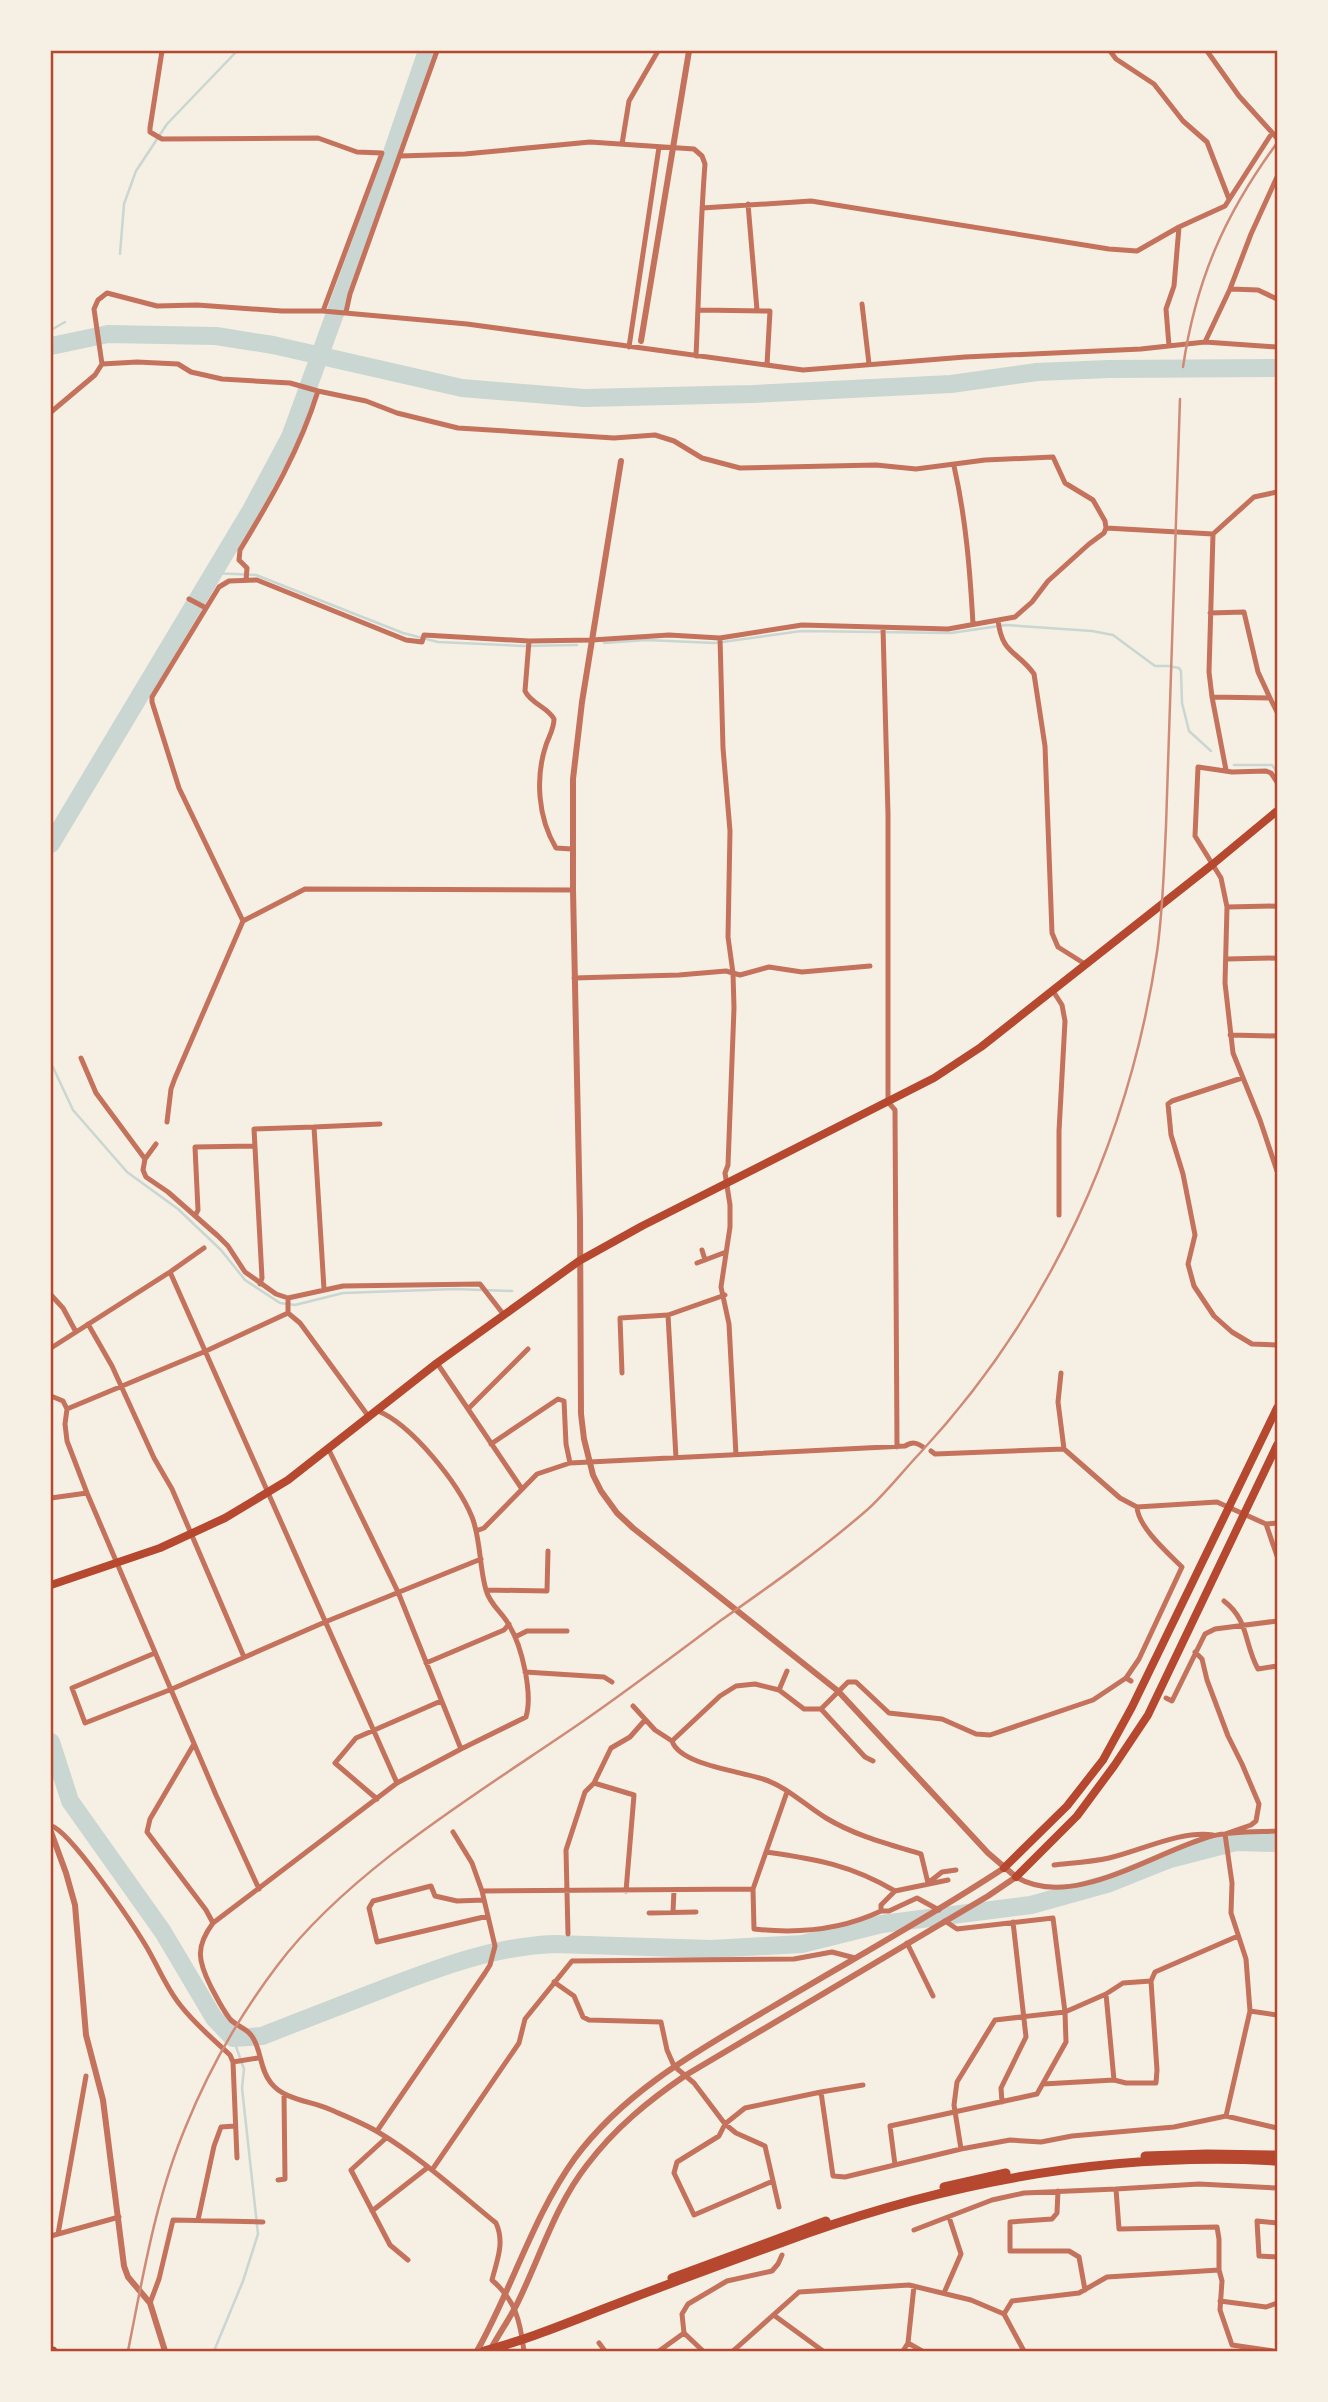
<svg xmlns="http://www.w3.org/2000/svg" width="1328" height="2402" font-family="Helvetica,sans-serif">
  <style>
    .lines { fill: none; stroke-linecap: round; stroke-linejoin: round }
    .stream { stroke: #c9d6d2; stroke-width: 2.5 }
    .river { stroke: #c9d6d2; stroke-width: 18 }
    .minor { stroke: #c5725c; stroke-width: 5 }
    .tertiary { stroke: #c5725c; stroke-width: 6 }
    .primary { stroke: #b5482f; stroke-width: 8 }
    .motorway { stroke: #b5482f; stroke-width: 9 }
    .rail { stroke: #cf8b77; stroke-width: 2.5 }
    .neatline { fill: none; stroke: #b5482f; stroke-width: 2.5 }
  </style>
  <rect width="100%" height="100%" fill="#f6efe4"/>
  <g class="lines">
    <path class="stream" d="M 120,254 L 124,204 L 136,171 L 167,124 L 237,51
      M 51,330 L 65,322
      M 213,573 L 256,575 L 403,633 L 438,642 L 524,646 L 577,645
      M 604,643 L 646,640 L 715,643 L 801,631 L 951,633 L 1006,625 L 1092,631 L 1113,635 L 1155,666 L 1169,666
      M 1173,667 L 1179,668 L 1181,671 L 1182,703 L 1189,731 L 1211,751
      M 1234,765 L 1272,765 L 1277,772
      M 51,1063 L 73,1110 L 127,1172 L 178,1209 L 221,1250 L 245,1280 L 280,1303 L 295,1305 L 343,1293 L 455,1289 L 512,1291
      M 214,2351 L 243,2281 L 258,2234 L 242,2088 L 244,2069 L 233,2038"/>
    <path class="river" d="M 51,346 L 108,334 L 216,336 L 273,345 L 462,388 L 584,398 L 753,394 L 951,384 L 1037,372 L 1109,369 L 1277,368
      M 51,844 L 251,510 L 290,437 L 364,234 L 427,51
      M 51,1742 L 70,1801 L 163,1932 L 214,2018 L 233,2038 L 262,2036 C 304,2020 346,2003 388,1987 C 443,1966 496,1946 555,1944 L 711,1949 L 802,1944 L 882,1924 L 1031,1905 L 1110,1883 L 1170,1859 L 1236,1842 L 1277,1843"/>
    <path class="minor" d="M 162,51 L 150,128 L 150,132 L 162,139 L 318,138 L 357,152 L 382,153 L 323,311
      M 1110,51 L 1116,59 L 1154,84 L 1183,121 L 1207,142 L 1229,199
      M 1207,51 L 1239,96 L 1277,138
      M 622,144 L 629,101 L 658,51
      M 400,156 L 465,154 L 590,142 L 694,149 L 702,156 L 705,164 C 700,228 699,292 696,356
      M 748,204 L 757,310
      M 702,208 L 811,201 L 1109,249 L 1137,251 L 1179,227 L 1225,206 L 1272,133
      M 1230,289 L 1258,290 L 1277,299
      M 862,304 L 869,364
      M 700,310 L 770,311 L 767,365
      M 346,312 L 350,294 L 437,51
      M 1205,342 L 1230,289 L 1251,234 L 1277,177
      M 1169,346 L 1166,309 L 1174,286 L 1179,227
      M 629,347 L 659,147
      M 102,364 L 94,309 L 98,300 L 107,293 L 157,306 L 197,305 L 282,311 L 323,311 L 467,324 L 803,370 L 965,357 L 1141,349 L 1205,342 L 1277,347
      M 51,412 L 95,375 L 102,364 L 137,362 L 178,364 L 191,372 L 222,379 L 290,383 L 318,391
      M 954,466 C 966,519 970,571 973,624
      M 1277,492 L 1254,497 L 1213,534 L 1209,672 L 1212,697 L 1270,698 L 1277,712
      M 1106,528 L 1213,534
      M 246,580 L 247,568 L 239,560 L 240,550 C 271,499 300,449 318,391 L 366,401 L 397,413 L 458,428 L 614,438 L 655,435 L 674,441 L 702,458 L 740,468 L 876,465 L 916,469 L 985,460 L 1053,457 L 1065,483 L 1093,500 L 1105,521 L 1106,528
      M 189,599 L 206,608
      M 1210,613 L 1244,612 L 1258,672 L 1270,698
      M 998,620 C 1002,655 1017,650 1034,674 L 1045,746 L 1052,933 L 1058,947 L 1085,964
      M 883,628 L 888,814 L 888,1102 L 895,1110 L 897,1447
      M 720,638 L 723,748 L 730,831 L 728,937 L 733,973 L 734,1008 L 728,1165 L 725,1173 L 730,1205 L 730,1227 L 721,1287 L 729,1324 L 736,1455
      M 529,641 L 525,691 C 531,704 548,707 554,719 C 554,729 549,736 546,745 C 535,778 538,818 556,848 L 572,849
      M 1212,697 L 1226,770
      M 1277,782 L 1271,773 L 1266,771 L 1232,772 L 1198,767 L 1195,836 L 1221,878 L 1227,907 L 1225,983 L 1233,1053 L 1260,1120 L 1277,1171
      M 1227,907 L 1277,906
      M 243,921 L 179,788 L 152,702 L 152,697 L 219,587 L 229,581 L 257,580 L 406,640 L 422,642 L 424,635 L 529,641 L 592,640 L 669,635 L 720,638 L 802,625 L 948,629 L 1015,617 L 1032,602 L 1048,581 L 1089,544 L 1104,533 L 1106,528
      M 1226,959 L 1277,958
      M 574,978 L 679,975 L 726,971 L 740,975 L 769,967 L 802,972 L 870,966
      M 1053,991 L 1062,1005 L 1065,1021 L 1059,1131 L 1059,1215
      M 1230,1035 L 1277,1036
      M 81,1058 L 96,1093 L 145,1159
      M 1242,1078 L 1172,1101 L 1168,1104 L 1171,1135 L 1183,1174 L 1195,1235 L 1188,1264 L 1194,1286 L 1214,1316 L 1232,1332 L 1252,1344 L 1277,1345
      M 167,1122 L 171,1089 L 175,1078 L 243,921 L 305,889 L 573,890
      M 314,1127 L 380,1124
      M 156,1144 L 145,1159 L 143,1170 L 146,1177 L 168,1192 L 218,1236 L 228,1246 L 245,1272 L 276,1294 L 288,1298 L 343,1286 L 480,1284 L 504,1315
      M 195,1216 L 198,1210 L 195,1147 L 254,1146
      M 702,1250 L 705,1260
      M 697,1263 L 726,1252
      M 170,1272 L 397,1783
      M 260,1284 L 262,1278 L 254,1129 L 314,1127 L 324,1289
      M 51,1295 L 63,1308 L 76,1332
      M 288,1298 L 288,1313 L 300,1323 L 369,1417
      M 668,1315 L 676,1458
      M 88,1324 L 112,1366 L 154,1458 L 172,1489 L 244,1657
      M 51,1348 L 170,1272 L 204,1248
      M 437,1363 L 522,1489
      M 622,1373 L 620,1318 L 668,1315 L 725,1295
      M 1061,1373 L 1058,1402 L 1064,1449
      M 51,1396 L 63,1401 L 67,1409 L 65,1424 L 67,1441 L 87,1493 L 216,1795 L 259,1889
      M 67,1409 L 206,1351 L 288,1313
      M 468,1409 L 528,1349
      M 378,1411 C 412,1425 458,1483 472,1517 C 481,1540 479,1566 486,1590 C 490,1605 502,1612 509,1625 C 522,1646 533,1694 526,1717 L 461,1749 L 397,1783 L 213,1923 C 195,1947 198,1961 211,1987 C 217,1998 222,2009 230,2019 C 236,2026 246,2028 251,2035 C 262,2049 259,2069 271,2083 C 284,2100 311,2101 329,2109 C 345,2116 363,2123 378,2132 C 420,2157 458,2192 496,2223 C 505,2243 497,2260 492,2280 C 516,2301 520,2321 524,2351
      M 491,1444 L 558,1399 L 564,1401 L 566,1444 L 570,1463
      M 328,1448 L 398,1592 L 461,1749
      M 931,1451 L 935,1454 L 1064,1449 L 1120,1498 L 1137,1507 L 1217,1502 L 1266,1524 L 1277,1523
      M 51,1498 L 87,1493
      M 1266,1524 L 1277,1556
      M 476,1531 L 484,1528 L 537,1474 L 570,1463 L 905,1446 C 912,1442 916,1442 923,1447
      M 486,1590 L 547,1591 L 548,1551
      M 1224,1601 C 1249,1620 1244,1644 1258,1669 L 1277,1666
      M 515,1637 L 527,1631 L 567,1631
      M 1195,1652 L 1202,1659 L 1207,1680 L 1228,1736 L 1242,1764 L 1259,1804 L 1256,1821 L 1251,1825 L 1225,1834 L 1232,1883 L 1231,1913 L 1246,1959 L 1250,2011 L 1226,2116
      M 155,1653 L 72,1688 L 85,1723 L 172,1689 L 325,1622 L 481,1559
      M 426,1663 L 504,1630 L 509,1624
      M 525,1672 L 604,1677 L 612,1682
      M 1126,1678 L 1139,1659 L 1182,1567 C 1168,1553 1138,1527 1137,1507
      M 779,1690 L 787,1671
      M 1166,1698 L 1172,1701 L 1205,1634 L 1215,1629 L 1277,1621
      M 633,1706 L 655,1730 L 672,1741 L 720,1696 L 736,1686 L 755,1684 L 779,1690 L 804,1709 L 821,1709 L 848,1682 L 856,1682 L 889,1713 L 942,1719 L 976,1734 L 990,1735 L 1093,1700 L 1126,1678 L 1131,1681
      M 821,1709 L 865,1757 L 873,1761
      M 672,1741 C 680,1765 740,1771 763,1779 C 786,1786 806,1806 826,1818 C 856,1836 888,1844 921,1854 L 928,1883 L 942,1872 L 956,1870
      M 194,1744 L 150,1819 L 147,1832 L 206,1910 L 213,1923
      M 594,1783 L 634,1795 L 626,1891
      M 377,1799 L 335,1763 L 356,1738 L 441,1701
      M 51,1826 C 69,1829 134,1926 146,1946 C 158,1966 166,1988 181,2006 C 195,2024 213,2039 230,2055 L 233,2062 L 258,2058
      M 766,1852 L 787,1792
      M 1054,1865 C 1072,1863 1091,1862 1109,1858 C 1140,1851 1181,1830 1213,1835
      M 1016,1877 C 1073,1911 1155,1851 1212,1836 C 1233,1831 1256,1832 1277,1831
      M 753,1889 L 754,1929 C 799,1934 841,1930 881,1911
      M 482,1891 L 753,1889 L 766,1852 C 816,1859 851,1865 895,1891 L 881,1905 L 881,1911 L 889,1911 L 917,1898 L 939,1910
      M 895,1891 L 948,1880
      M 484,1900 L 457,1901 L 435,1896 L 431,1886 L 373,1901 L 369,1908 L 377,1942 L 488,1916
      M 673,1912 L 674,1890
      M 649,1913 L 696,1912
      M 945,1921 L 957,1929 L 1053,1918 L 1065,2012 L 995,2020 L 957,2082 L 954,2105 L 961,2149
      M 568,1934 L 566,1850 L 585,1792 L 594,1783 L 611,1748 L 630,1737 L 645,1720
      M 907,1943 L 933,1996
      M 554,1982 L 574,1996 L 583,2017 L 589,2020 L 661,2022 L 667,2050 L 674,2066 L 694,2083 L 725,2124 L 736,2133 L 765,2146 L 779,2207
      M 1106,1994 L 1114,2080
      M 1250,2011 L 1277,2015
      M 233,2062 L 237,2158
      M 1043,2084 L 1114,2080 L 1126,2083 L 1156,2083 L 1157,2070 L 1151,1981 L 1155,1972 L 1238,1936
      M 821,2092 L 863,2085
      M 1002,2102 L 1001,2088 L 1026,2037 L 1013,1922
      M 377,2131 L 485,1973 L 490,1965 L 495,1946 L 482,1891 L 472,1863 L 453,1832
      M 386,2138 L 351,2170 L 390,2245 L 408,2260
      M 895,2165 L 890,2126 L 1037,2094 L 1066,2042 L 1065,2012 L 1106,1994 L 1123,1983 L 1151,1981
      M 432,2170 L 519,2043 L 525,2019 L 572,1961 L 794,1959 L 832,1952 L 855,1958
      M 278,2180 L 285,2179 L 284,2094
      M 773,2181 L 694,2215 L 674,2173 L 677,2162 L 719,2136 L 725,2124 L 745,2108 L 821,2092 L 833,2176 L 845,2177 L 961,2149 L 1010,2140 L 1041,2142 L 1072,2136 L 1174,2127 L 1226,2116 L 1277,2128
      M 1058,2191 L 1057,2213 L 1052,2219 L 1010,2222 L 1010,2251 L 1069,2251 L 1079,2257 L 1085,2290
      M 372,2211 L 427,2168
      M 198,2220 L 214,2146 L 221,2127 L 235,2126
      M 1277,2223 L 1257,2221 L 1259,2256 L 1277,2257
      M 914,2230 L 992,2200 L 1024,2193 L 1116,2189
      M 58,2234 L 86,2076
      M 51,2236 L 119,2217
      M 1219,2270 L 1222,2281 L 1220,2310 L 1232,2345 L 1273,2351
      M 944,2293 L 961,2254 L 949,2217
      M 1220,2301 L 1266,2307 L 1277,2303
      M 150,2303 L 159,2279 L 173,2220 L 263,2222
      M 1004,2314 L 1012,2301 L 1079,2293 L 1107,2277 L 1219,2270 L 1219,2239 L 1217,2227 L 1119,2229 L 1116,2189 L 1199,2184 L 1277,2188
      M 775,2316 L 823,2351
      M 599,2343 L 605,2351
      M 908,2343 L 922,2351
      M 659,2351 L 684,2333
      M 703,2351 L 684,2333 L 682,2314 L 688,2304 L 727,2281 L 772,2271 L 778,2264 L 782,2255
      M 733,2351 L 799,2292 L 909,2285 L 971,2300 L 1004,2314 L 1024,2351
      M 903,2351 L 908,2343 L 914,2286"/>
    <path class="tertiary" d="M 641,341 L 689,51
      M 51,1832 L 66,1873 L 75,1905 L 86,2035 L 103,2100 L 124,2266 L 128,2277 L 150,2303 L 165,2351
      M 490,2350 C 498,2336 507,2322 515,2308 C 539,2261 554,2207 587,2165 C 615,2128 648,2101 686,2075 L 988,1896 L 1016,1877 L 988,1853 L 838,1691 L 633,1528 L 617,1513 L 601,1491 L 593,1475 L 584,1439 L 581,1414 L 580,1219 L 573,890 L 573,779 L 582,702 L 621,461
      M 477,2351 C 512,2289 533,2216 575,2158 C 625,2090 701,2049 772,2007 C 849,1961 928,1918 1004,1868"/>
    <path class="primary" d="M 51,1585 L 160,1548 L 225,1518 L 288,1480 L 437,1363 L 579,1261 L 642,1226 L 934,1078 L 981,1047 L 1213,864 L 1277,811
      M 1004,1868 L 1067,1806 L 1103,1760 L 1132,1707 L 1277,1408
      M 1016,1877 L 1077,1816 L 1114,1766 L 1148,1715 L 1277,1445"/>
    <path class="motorway" d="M 1145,2156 L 1207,2154 L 1277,2155
      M 944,2187 L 1006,2173
      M 672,2278 L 826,2221
      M 51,2351 L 53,2351
      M 484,2351 C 530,2339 574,2320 619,2303 C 681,2279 745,2256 808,2233 C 958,2180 1118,2152 1277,2161"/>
    <path class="rail" d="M 1183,367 C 1196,279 1225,214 1277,143
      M 128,2351 C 143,2276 156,2197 186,2126 C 209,2069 240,2015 277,1966 C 349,1870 480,1792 579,1724 C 627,1691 673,1656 720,1621 C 770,1586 821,1550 867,1510 C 886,1493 902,1472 920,1453 C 1049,1314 1129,1140 1157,952 C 1163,910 1164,868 1166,826 L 1180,399"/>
  </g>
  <rect width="1328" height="2402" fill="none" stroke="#f6efe4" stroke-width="105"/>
  <rect x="52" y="52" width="1224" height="2298" class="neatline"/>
</svg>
